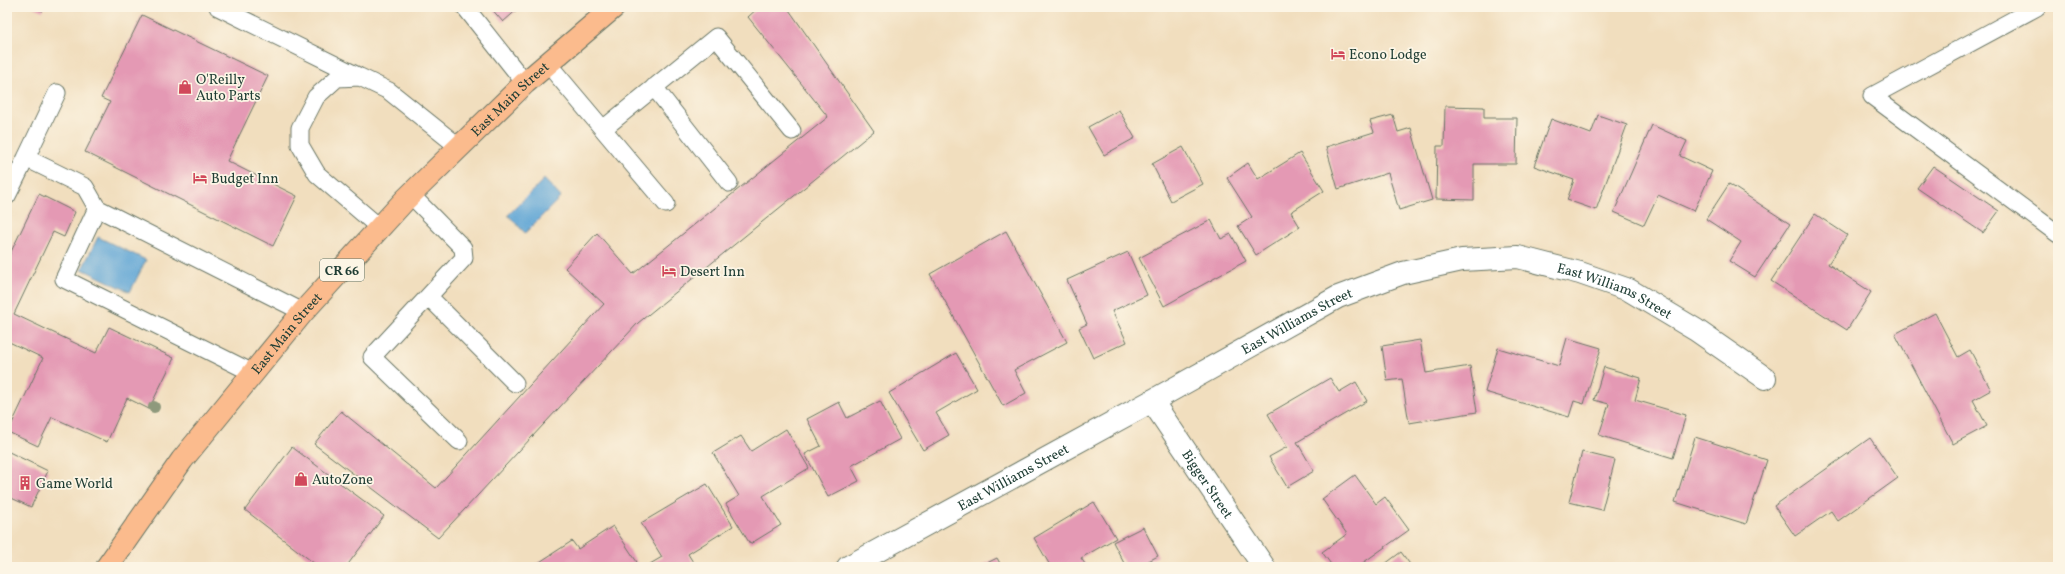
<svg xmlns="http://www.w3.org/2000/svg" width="2065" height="574" font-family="Vollkorn,serif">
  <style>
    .water { fill: #5fa5d5; stroke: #3f7184 }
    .building { fill: #e499b4 }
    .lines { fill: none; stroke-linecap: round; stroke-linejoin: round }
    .lane-casing { stroke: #687564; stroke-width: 19 }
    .street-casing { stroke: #687564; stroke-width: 24 }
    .primary-casing { stroke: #687564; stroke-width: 24 }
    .lane { stroke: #fff; stroke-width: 17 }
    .street { stroke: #fff; stroke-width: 22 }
    .primary { stroke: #fbbb8d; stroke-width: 22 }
    .tree { fill: #8e997c }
    .labels { text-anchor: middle; stroke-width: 3.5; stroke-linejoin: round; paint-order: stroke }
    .shield { fill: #fcf5e5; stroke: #617469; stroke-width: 1 }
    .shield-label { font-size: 13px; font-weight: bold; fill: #1f3d34 }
    .poi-label { font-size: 14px; fill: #1f3d34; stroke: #fcf5e5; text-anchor: start }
    .street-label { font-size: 14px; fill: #1f3d34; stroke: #fcf5e5 }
  </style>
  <rect width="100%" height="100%" fill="#fcf5e5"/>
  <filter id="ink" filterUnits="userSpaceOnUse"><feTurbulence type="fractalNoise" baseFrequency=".025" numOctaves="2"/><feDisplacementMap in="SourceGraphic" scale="8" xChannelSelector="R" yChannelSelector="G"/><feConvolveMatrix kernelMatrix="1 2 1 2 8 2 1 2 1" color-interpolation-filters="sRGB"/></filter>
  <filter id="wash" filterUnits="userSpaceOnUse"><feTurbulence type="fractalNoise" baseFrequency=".012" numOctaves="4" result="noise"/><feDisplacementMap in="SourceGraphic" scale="16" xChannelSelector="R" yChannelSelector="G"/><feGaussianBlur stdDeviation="0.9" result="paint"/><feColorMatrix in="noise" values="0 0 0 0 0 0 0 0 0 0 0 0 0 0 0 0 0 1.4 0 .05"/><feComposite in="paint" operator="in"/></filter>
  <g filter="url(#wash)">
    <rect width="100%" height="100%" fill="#f1debe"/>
    <path class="water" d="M 544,179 L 561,197 L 525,233 L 508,215 Z
      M 98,237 L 146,260 L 130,292 L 82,269 Z"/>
    <g id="blocks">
      <path class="building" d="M 33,7 L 44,7 L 43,11 Z
        M 490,7 L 520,7 L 503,22 Z
        M 759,7 L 787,7 L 874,131 L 638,323 L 438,538 L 314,444 L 341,411 L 436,488 L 604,304 L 565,268 L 597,233 L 633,274 L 828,117 L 748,17 Z
        M 142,15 L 268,76 L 227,161 L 297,196 L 273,246 L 85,152 L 110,102 L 101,98 Z
        M 1445,106 L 1484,107 L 1484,118 L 1517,118 L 1516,164 L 1474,164 L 1474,200 L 1436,199 L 1437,146 L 1444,146 Z
        M 1119,110 L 1135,138 L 1104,155 L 1088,127 Z
        M 1393,115 L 1398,132 L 1411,128 L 1432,200 L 1399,210 L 1388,173 L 1338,189 L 1326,147 L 1374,132 L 1370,121 Z
        M 1598,115 L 1627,125 L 1596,210 L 1567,200 L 1574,180 L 1534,166 L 1551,119 L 1591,134 Z
        M 1652,125 L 1687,141 L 1680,156 L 1712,171 L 1694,211 L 1658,195 L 1644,225 L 1614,212 Z
        M 1183,147 L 1203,184 L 1171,201 L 1152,164 Z
        M 1300,153 L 1324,191 L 1291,212 L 1300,227 L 1256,255 L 1238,226 L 1252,217 L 1227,178 L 1248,163 L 1258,179 Z
        M 1933,166 L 1999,211 L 1983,233 L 1917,188 Z
        M 1729,184 L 1790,224 L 1755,277 L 1729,261 L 1741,242 L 1706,219 Z
        M 39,194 L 75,212 L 64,237 L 53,232 L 14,314 L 96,353 L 109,327 L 174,358 L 149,409 L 127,398 L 107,442 L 52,417 L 38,446 L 8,432 L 43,358 L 7,341 L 7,260 Z
        M 1815,214 L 1847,235 L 1828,264 L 1871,292 L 1847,330 L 1771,281 Z
        M 1211,220 L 1221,239 L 1231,234 L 1246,261 L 1164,306 L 1139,258 Z
        M 1006,231 L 1067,342 L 1014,370 L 1026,393 L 1003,406 L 930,274 Z
        M 1128,252 L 1147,295 L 1112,311 L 1127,342 L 1093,358 L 1079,328 L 1087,324 L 1067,280 Z
        M 1935,313 L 1958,357 L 1970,350 L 1991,390 L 1973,400 L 1987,426 L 1953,444 L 1895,334 Z
        M 1567,338 L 1601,348 L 1584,404 L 1574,401 L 1569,417 L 1485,392 L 1498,348 L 1559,366 Z
        M 1420,340 L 1426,373 L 1470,366 L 1477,412 L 1409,423 L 1402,379 L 1387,381 L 1382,346 Z
        M 956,353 L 977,389 L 936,413 L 949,435 L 923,450 L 889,393 Z
        M 1604,367 L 1641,378 L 1635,400 L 1686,415 L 1673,458 L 1599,435 L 1609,404 L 1594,400 Z
        M 1330,378 L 1339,392 L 1356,382 L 1367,401 L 1297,442 L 1314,471 L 1287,487 L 1269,457 L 1287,447 L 1268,414 Z
        M 880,401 L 900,439 L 851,466 L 859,481 L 828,497 L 805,454 L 821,446 L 807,419 L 839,402 L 847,418 Z
        M 786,429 L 809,468 L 763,496 L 781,525 L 750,544 L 726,504 L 739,496 L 713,453 L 741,436 L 751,451 Z
        M 1695,437 L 1767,460 L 1746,524 L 1675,502 Z
        M 1870,438 L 1898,478 L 1838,521 L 1831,511 L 1795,536 L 1774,506 Z
        M 292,447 L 384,516 L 346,567 L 319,567 L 245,510 Z
        M 7,451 L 48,471 L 31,507 L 7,496 Z
        M 1582,452 L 1615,460 L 1602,510 L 1569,502 Z
        M 1355,475 L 1376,504 L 1385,497 L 1409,530 L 1357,567 L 1333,567 L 1322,552 L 1347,534 L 1322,499 Z
        M 707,484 L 733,526 L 688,554 L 696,567 L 652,567 L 650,564 L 662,557 L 641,523 Z
        M 1094,502 L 1116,538 L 1081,558 L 1087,567 L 1051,567 L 1034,538 Z
        M 613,526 L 637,562 L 630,567 L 532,567 L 572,541 L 578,549 Z
        M 1143,527 L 1158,556 L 1137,567 L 1126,567 L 1113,542 Z
        M 1401,552 L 1412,567 L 1381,567 Z
        M 997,558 L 1002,567 L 979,567 Z"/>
    </g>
  </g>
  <g filter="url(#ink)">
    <use href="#blocks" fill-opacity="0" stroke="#687564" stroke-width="1"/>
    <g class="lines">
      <defs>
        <path id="lane" d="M 218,7 L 358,76
          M 465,7 L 525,83
          M 2037,7 L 1872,96 L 2058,234
          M 548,64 L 666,204
          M 654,87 L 729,183
          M 57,93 L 26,158 L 85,187 L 97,208
          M 603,129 L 716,37 L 792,131
          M 411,195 L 463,248 L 464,258 L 372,357 L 459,441
          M 7,196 L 26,158
          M 380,228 L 317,174 L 300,145 L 300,128 L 316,97 L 337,78 L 360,77 L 389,91 L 459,147
          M 429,297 L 515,383
          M 253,373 L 64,279 L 97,208 L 303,312"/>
        <g id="street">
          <path id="s1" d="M 1152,401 L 1264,567"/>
          <path id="s2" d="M 848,567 L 1152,401 L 1338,297 L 1403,273 L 1462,260 L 1518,257 L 1580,273 L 1629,290 L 1696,330 L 1765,378"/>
        </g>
        <g id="primary">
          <path id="s3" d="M 107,567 L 182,460 L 303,312 L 405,200 L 525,83 L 614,7"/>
        </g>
      </defs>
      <use href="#lane" class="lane-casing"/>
      <use href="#street" class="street-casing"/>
      <use href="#primary" class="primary-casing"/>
      <use href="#lane" class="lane"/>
      <use href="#street" class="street"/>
      <use href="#primary" class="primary"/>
    </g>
    <circle class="tree" cx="154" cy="407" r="6"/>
  </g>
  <defs>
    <symbol id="hotel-bare" viewBox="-9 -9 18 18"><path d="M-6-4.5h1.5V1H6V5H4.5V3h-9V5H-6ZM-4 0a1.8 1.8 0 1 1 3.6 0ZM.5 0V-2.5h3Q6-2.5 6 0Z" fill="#d1495b" stroke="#fcf5e5" stroke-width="2.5" paint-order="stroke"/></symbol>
    <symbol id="shop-bare" viewBox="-9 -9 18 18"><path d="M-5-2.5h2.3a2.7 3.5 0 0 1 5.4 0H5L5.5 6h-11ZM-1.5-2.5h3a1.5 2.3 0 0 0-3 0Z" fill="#d1495b" stroke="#fcf5e5" stroke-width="2.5" paint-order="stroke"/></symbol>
    <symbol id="building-bare" viewBox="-9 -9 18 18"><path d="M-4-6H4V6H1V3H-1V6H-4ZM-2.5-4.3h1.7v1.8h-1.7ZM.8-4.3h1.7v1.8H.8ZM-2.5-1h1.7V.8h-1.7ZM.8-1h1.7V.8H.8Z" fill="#d1495b" stroke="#fcf5e5" stroke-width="2.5" paint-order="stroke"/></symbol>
  </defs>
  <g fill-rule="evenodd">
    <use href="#hotel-bare" x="1328" y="44" width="20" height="20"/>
    <use href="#shop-bare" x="175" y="77" width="20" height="20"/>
    <use href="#hotel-bare" x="190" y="168" width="20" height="20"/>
    <use href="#hotel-bare" x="659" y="261" width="20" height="20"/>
    <use href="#shop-bare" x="291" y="469" width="20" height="20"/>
    <use href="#building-bare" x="15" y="473" width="20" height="20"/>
  </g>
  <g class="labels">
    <rect class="shield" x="320" y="259" width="44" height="22" rx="3"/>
    <g class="shield-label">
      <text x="342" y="275">CR 66</text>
    </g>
    <g class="poi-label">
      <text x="1349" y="59">Econo Lodge</text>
      <text x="196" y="84">O'Reilly<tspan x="196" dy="16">Auto Parts</tspan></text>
      <text x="211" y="183">Budget Inn</text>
      <text x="680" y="276">Desert Inn</text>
      <text x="312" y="484">AutoZone</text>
      <text x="36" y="488">Game World</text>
    </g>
    <g class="street-label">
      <text dy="5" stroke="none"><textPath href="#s3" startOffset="619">East Main Street</textPath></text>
      <text dy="5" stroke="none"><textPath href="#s2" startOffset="848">East Williams Street</textPath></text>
      <text dy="5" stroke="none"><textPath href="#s2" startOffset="512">East Williams Street</textPath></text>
      <text dy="5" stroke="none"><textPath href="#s3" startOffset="295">East Main Street</textPath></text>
      <text dy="5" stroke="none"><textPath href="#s2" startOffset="188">East Williams Street</textPath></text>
      <text dy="5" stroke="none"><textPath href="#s1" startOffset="100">Bigger Street</textPath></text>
    </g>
  </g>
  <rect width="2065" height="574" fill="none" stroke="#fcf5e5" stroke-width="24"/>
</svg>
